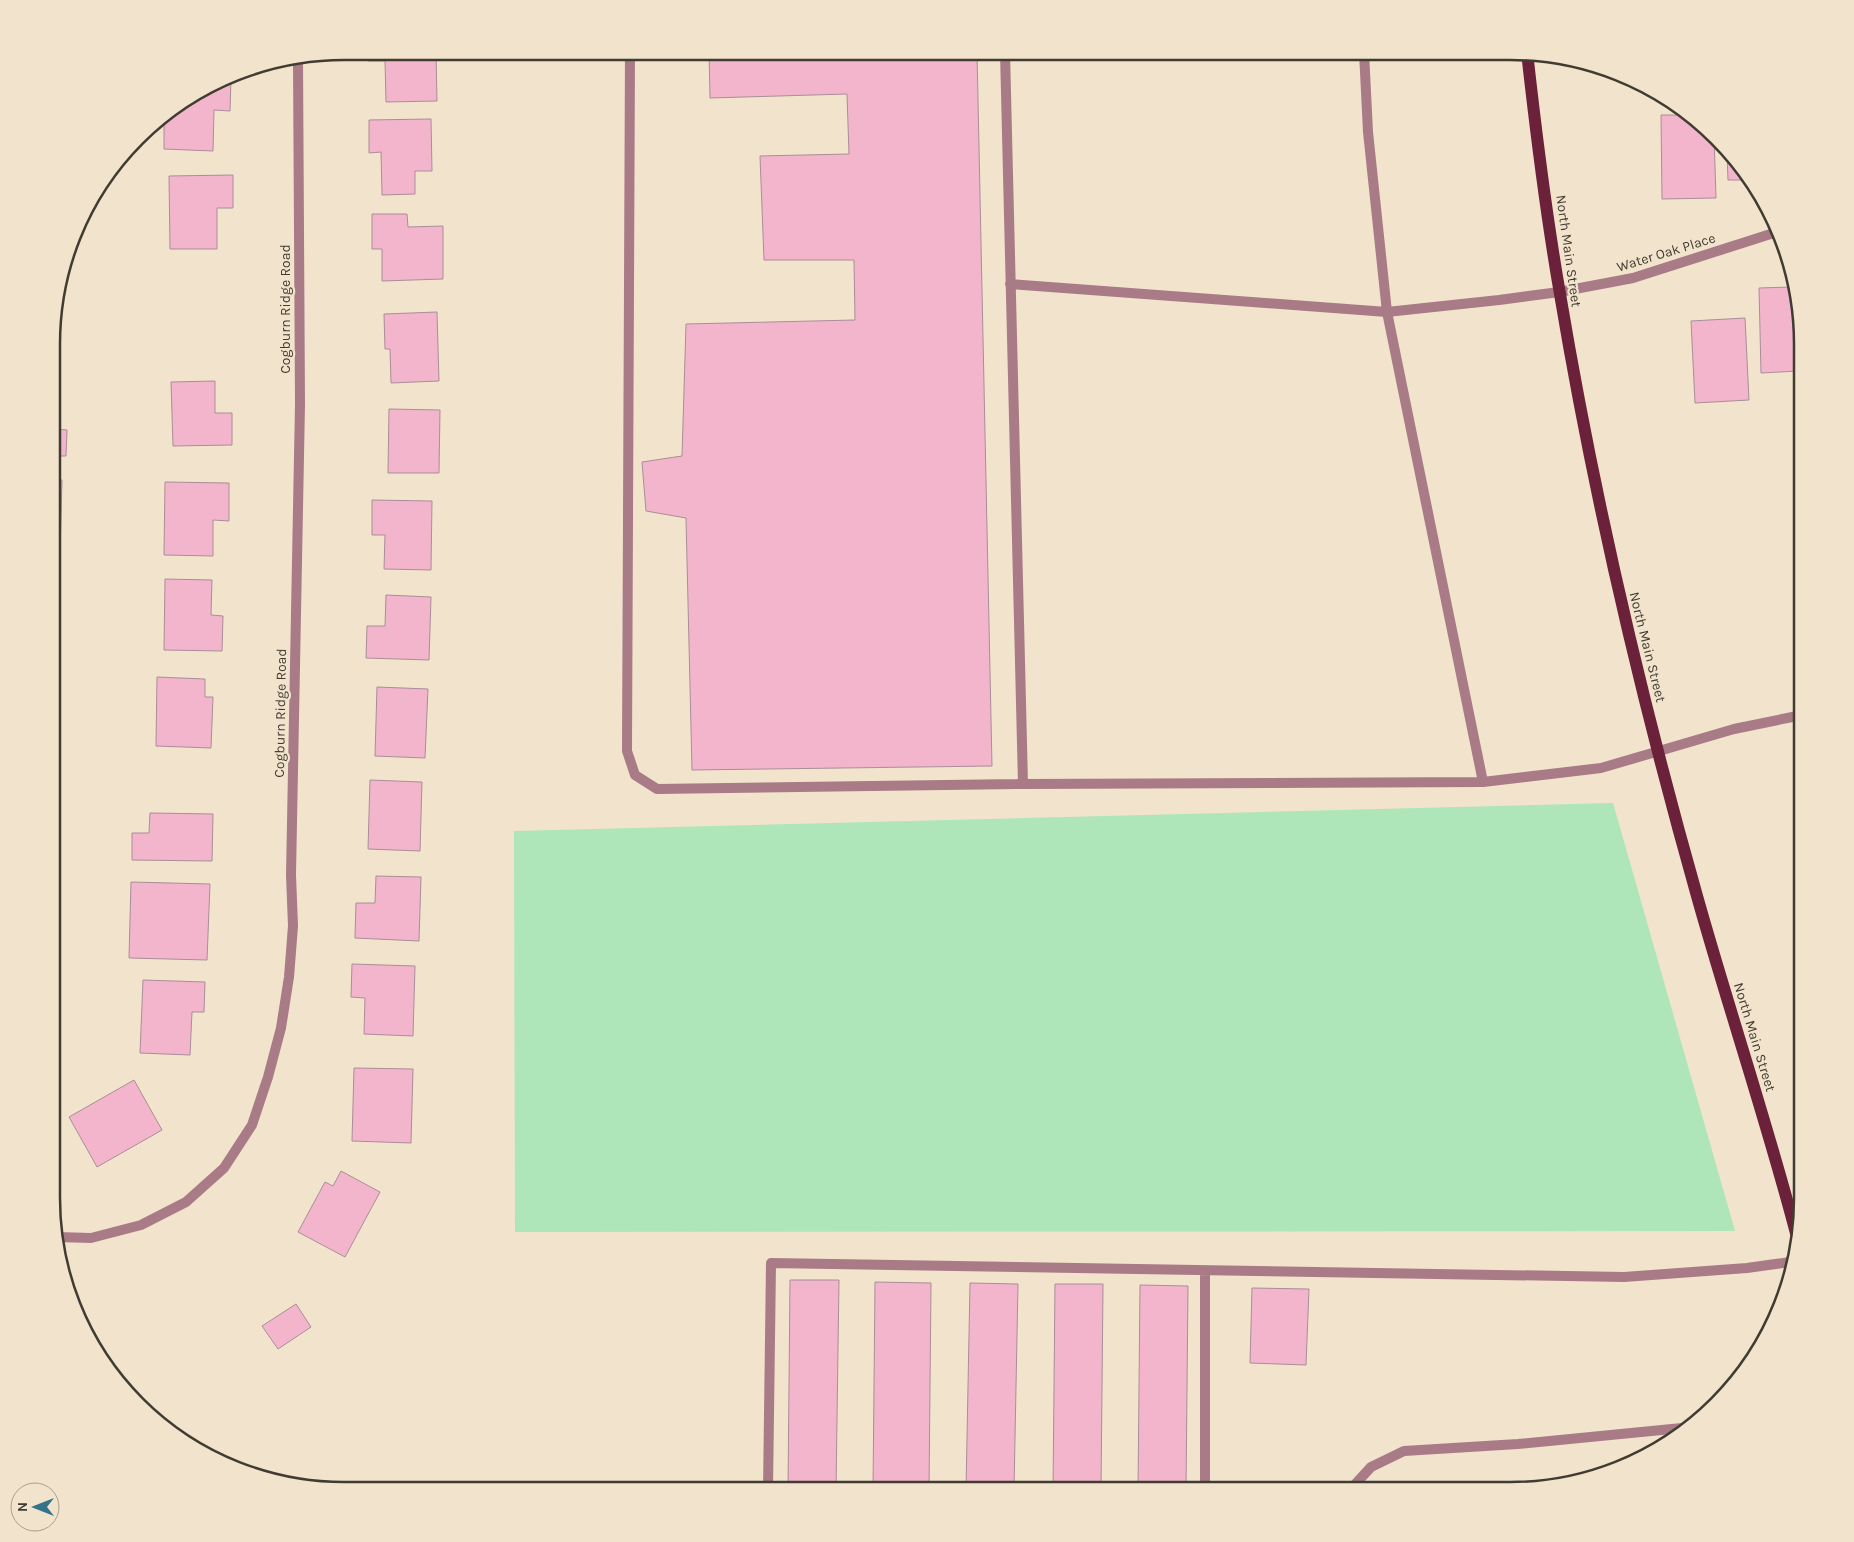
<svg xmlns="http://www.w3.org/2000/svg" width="1854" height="1542" font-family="Karla,sans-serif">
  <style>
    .green { fill: #aee6b9 }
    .building { fill: #f3b5cb; stroke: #a98e98 }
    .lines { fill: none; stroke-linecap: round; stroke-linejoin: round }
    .lane { stroke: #a87b86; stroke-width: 10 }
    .street { stroke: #a87b86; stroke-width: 10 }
    .primary { stroke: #6c213b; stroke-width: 12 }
    .labels { text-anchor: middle; stroke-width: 4.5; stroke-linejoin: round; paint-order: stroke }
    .street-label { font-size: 14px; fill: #413c32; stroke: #f2e3cc }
    .rim { fill: none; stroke: #413c32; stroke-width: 2.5 }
  </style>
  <rect width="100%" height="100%" fill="#f2e3cc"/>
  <path class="green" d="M 1613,803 L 1735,1231 L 515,1232 L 514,831 Z"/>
  <path class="building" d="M 368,51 L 436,51 L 437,101 L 386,102 L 385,61 L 368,61 Z
    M 709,51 L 977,52 L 992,766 L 692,770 L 686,518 L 646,511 L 642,462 L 682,456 L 686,324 L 855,320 L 854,260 L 764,260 L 760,156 L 849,154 L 847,94 L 710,98 Z
    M 231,78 L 230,111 L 214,110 L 213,151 L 164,149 L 164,116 Z
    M 1661,115 L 1683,115 L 1714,135 L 1716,198 L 1662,199 Z
    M 431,119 L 432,171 L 415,171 L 415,194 L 382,195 L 381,152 L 369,153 L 369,120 Z
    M 1727,153 L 1745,180 L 1728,180 Z
    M 233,175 L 233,208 L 217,208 L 217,249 L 170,249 L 169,176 Z
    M 372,214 L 407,214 L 408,227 L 443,226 L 443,279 L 382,281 L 382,249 L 372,249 Z
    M 1791,287 L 1803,344 L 1803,355 L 1799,355 L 1799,371 L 1761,373 L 1759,288 Z
    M 437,312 L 439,381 L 391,383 L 390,349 L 385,349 L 384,314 Z
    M 1745,318 L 1749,400 L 1695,403 L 1691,321 Z
    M 215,381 L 215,413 L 232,413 L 232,445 L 173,446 L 171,382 Z
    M 389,409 L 440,410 L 439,473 L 388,473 Z
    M 54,429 L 67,430 L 66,456 L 53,456 Z
    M 53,479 L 62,480 L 60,556 L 53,556 Z
    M 165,482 L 229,483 L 229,521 L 213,520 L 213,556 L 164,555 Z
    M 372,500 L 432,501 L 431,570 L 384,569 L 385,535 L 372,535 Z
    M 165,579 L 212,580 L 211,615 L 223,616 L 222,651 L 164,650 Z
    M 386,595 L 431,597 L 429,660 L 366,658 L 367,626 L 385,626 Z
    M 157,677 L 205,679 L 205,697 L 213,697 L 211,748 L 156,746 Z
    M 377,687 L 428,689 L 425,758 L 375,756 Z
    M 370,780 L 422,782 L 420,851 L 368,849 Z
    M 150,813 L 213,814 L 212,861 L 132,860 L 132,833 L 149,833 Z
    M 376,876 L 421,877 L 419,941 L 355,938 L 356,903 L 375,903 Z
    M 131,882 L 210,884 L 207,960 L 129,958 Z
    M 352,964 L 415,966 L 413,1036 L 364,1034 L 365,998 L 351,997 Z
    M 143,980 L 205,982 L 204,1012 L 192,1012 L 190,1055 L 140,1053 Z
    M 354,1068 L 413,1069 L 411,1143 L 352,1141 Z
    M 134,1080 L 162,1130 L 97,1167 L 69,1117 Z
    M 341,1171 L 380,1192 L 345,1257 L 298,1232 L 325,1182 L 333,1186 Z
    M 790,1280 L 839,1280 L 836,1490 L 788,1490 Z
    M 875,1282 L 931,1283 L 929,1490 L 873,1490 Z
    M 970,1283 L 1018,1284 L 1014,1490 L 966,1490 Z
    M 1055,1284 L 1103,1284 L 1101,1491 L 1053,1491 Z
    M 1140,1285 L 1188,1286 L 1186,1491 L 1138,1491 Z
    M 1252,1288 L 1309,1289 L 1306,1365 L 1250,1363 Z
    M 296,1304 L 311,1327 L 278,1349 L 262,1326 Z
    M 1522,1488 L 1510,1491 L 1461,1491 Z"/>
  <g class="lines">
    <path class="lane" d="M 630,51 L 627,751 L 635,775 L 657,789 L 1023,784
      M 1005,52 L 1023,784 L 1483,782 L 1601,768 L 1734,729 L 1802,715
      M 1364,52 L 1368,132 L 1387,312 L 1483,782
      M 1010,284 L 1387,312 L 1499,300 L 1559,292
      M 1205,1271 L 1205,1491
      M 768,1490 L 771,1263 L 1624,1277 L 1747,1268 L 1790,1262
      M 1349,1491 L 1371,1467 L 1404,1451 L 1518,1444 L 1682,1428"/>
    <path class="street" d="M 1559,292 L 1633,278 L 1780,231
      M 57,1237 L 91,1238 L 141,1225 L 186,1202 L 224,1168 L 252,1125 L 268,1077 L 281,1028 L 289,977 L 293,926 L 291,875 L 300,404 L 298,59"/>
    <path class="primary" d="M 1527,52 C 1536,133 1546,214 1560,294 C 1594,497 1641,698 1697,896 C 1729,1010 1767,1122 1797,1237"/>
  </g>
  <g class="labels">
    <g class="street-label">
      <text transform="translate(1569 251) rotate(82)" y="5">North Main Street</text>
      <text transform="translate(1666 252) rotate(-17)" y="5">Water Oak Place</text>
      <text transform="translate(285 309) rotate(-90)" y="5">Cogburn Ridge Road</text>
      <text transform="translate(1648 647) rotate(76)" y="5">North Main Street</text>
      <text transform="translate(280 713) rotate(-89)" y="5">Cogburn Ridge Road</text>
      <text transform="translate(1755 1037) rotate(73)" y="5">North Main Street</text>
    </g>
  </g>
  <path d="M0 0H1854V1542H0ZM344 60H1510A284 284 0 0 1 1794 344V1198A284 284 0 0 1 1510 1482H344A284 284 0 0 1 60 1198V344A284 284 0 0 1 344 60Z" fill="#f2e3cc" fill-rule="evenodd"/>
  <path class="rim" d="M344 60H1510A284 284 0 0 1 1794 344V1198A284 284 0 0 1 1510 1482H344A284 284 0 0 1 60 1198V344A284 284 0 0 1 344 60Z"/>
  <g transform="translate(35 1507) rotate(270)"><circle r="24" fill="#f2e3cc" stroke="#aba08e"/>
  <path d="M0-4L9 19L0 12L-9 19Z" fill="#347388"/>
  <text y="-8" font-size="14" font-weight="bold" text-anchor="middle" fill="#413c32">N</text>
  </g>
</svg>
